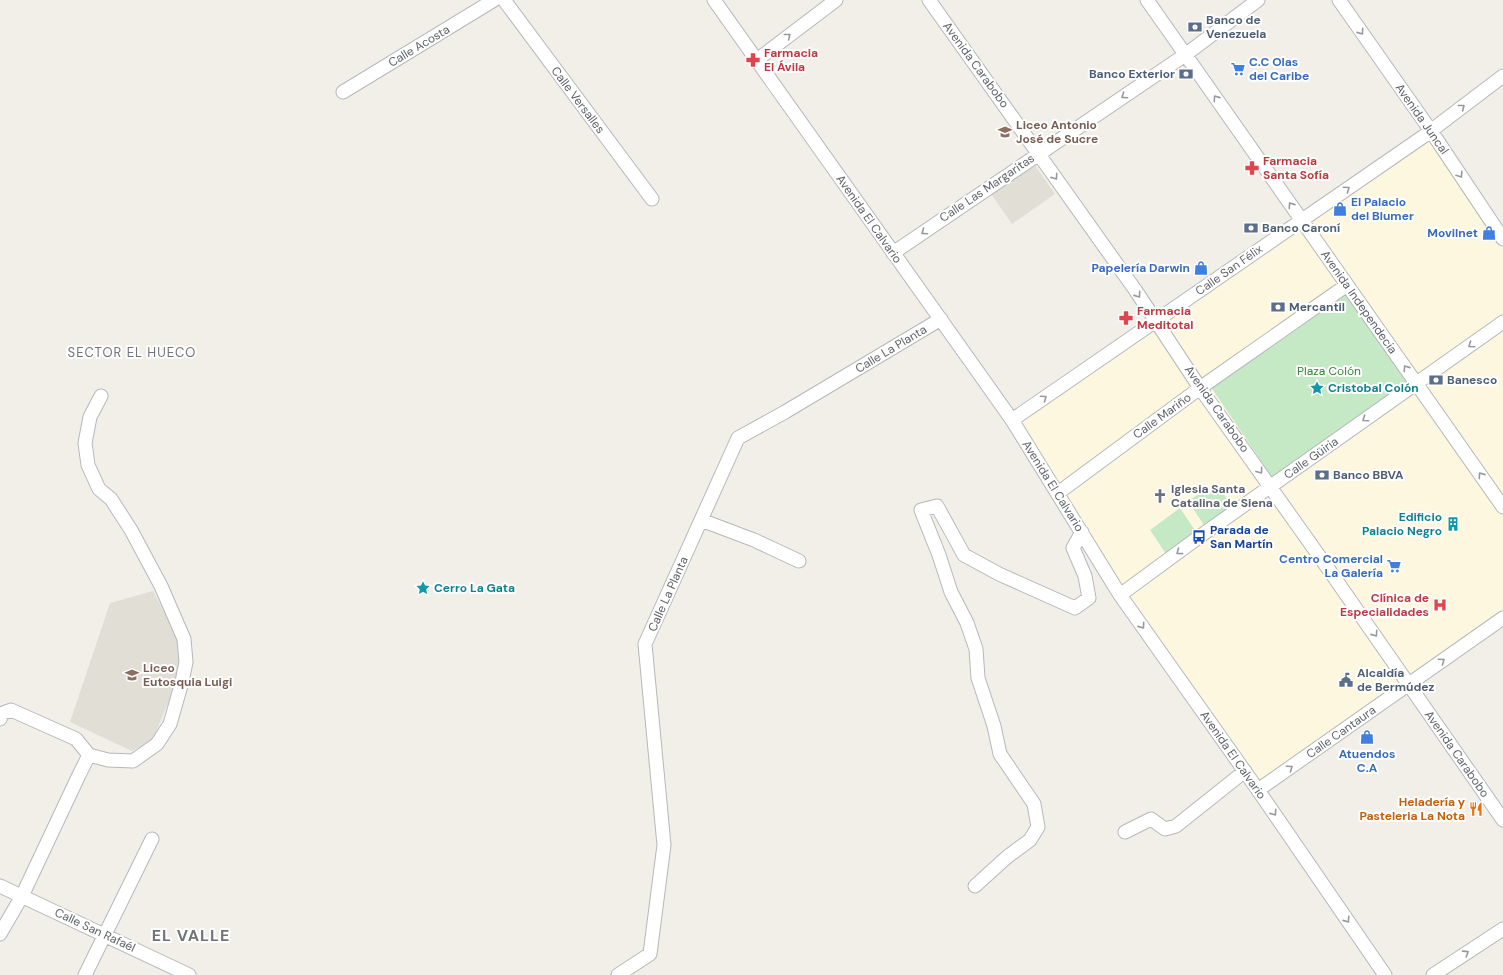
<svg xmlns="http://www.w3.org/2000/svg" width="1503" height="975" font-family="'DM Sans',sans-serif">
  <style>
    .commercial { fill: #fef7e0 }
    .education { fill: #e1ded6 }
    .green { fill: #c5e8c5 }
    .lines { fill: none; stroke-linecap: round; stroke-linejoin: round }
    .minor-casing { stroke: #b5b8bc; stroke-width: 15 }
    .minor { stroke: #fff; stroke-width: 13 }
    .oneway { stroke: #979a9d }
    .labels { text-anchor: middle; stroke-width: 4; stroke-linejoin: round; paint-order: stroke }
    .service-label { font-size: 12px; font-weight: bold; fill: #4e5e75; stroke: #fff; text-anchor: start }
    .street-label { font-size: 12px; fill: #5f6368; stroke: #fff }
    .health-label { font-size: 12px; font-weight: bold; fill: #be3a42; stroke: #fff; text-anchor: start }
    .shop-label { font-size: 12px; font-weight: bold; fill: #366cbe; stroke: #fff; text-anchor: end }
    .education-label { font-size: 12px; font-weight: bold; fill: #785e54; stroke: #fff; text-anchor: start }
    .park-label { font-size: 12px; fill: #348238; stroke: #fff }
    .culture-label { font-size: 12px; font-weight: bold; fill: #0d838f; stroke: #fff; text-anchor: start }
    .worship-label { font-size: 12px; font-weight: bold; fill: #5b616d; stroke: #fff; text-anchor: start }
    .transit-label { font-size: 12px; font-weight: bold; fill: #164399; stroke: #fff; text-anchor: start }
    .food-label { font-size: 12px; font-weight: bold; fill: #c56008; stroke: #fff; text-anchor: end }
    .neighbourhood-label { font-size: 13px; letter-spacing: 1px; fill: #70757a; stroke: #fff }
    .district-label { font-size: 16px; font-weight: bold; letter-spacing: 1px; fill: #70757a; stroke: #fff }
  </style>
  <rect width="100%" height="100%" fill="#f1efe8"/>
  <path class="commercial" d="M 1431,131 L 1503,239 L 1503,618 L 1258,790 L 1120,595 L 1012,420 Z"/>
  <path class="education" d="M 1034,164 L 1055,194 L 1012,224 L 991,194 Z
    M 153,591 L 180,642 L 181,666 L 176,684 L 152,741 L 132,751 L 70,722 L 110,603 Z"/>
  <path class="green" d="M 1346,292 L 1408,383 L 1272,477 L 1210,386 Z
    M 1216,483 L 1232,506 L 1204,525 L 1188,501 Z
    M 1180,508 L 1196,532 L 1166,554 L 1150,530 Z"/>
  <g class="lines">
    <defs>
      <path id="minor" d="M 504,0 L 652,199
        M 714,0 L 1012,420 L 1120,595 L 1258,790 L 1385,975
        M 929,0 L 1136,291 L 1200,388 L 1327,567 L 1503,820
        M 1147,0 L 1503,507
        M 1339,0 L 1431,131 L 1503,239
        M 757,60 L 836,0
        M 343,92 L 494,0
        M 893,253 L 1185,55 L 1258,0
        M 1012,420 L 1424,136 L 1503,76
        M 1058,493 L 1200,388 L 1347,285
        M 701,520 L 754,540 L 799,561
        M 1120,595 L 1199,537 L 1503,322
        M 0,719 L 3,713 L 11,710 L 76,739 L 89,755 L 79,775 L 22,896 L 0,934
        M 89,755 L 108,760 L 133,761 L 157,744 L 170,724 L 182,682 L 186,662 L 184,639 L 161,586 L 131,530 L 111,499 L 99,489 L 88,465 L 85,443 L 90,417 L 101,396
        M 1258,790 L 1503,618
        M 1125,832 L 1151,819 L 1165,829 L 1176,826 L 1245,771
        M 0,886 L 189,975
        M 975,886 L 1007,857 L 1030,840 L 1038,827 L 1034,804 L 1000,754 L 994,726 L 978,678 L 976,649 L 967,623 L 951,592 L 939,555 L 921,510 L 937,506 L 964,555 L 999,574 L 1075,608 L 1089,598 L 1085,576 L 1073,548 L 1082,532
        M 85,975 L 152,839
        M 618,975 L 650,954 L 664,845 L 645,644 L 738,438 L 785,412 L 941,319
        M 1433,975 L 1503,929"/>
    </defs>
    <use href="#minor" class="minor-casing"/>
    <use href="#minor" class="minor"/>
  </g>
  <defs><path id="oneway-chevron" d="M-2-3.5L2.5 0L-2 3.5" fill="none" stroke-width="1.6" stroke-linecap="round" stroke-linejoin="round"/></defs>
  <g class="oneway">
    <use href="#oneway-chevron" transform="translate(1361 32) rotate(55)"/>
    <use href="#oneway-chevron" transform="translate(788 36) rotate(-38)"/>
    <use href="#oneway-chevron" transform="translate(1124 96) rotate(146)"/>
    <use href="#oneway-chevron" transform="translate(1216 98) rotate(-125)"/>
    <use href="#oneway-chevron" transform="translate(1462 107) rotate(-38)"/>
    <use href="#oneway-chevron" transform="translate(1460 175) rotate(57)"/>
    <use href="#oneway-chevron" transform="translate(1055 177) rotate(55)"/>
    <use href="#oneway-chevron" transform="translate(1347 189) rotate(-35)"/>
    <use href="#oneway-chevron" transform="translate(1291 205) rotate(-125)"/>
    <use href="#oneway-chevron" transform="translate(924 232) rotate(146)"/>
    <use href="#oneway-chevron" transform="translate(1138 295) rotate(55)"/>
    <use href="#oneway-chevron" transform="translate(1471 345) rotate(145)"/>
    <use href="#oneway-chevron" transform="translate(1406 368) rotate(-125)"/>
    <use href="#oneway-chevron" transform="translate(1044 398) rotate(-35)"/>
    <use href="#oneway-chevron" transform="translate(1365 419) rotate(145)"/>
    <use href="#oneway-chevron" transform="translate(1260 471) rotate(54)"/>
    <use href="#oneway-chevron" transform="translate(1481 475) rotate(-125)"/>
    <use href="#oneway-chevron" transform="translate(1179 552) rotate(144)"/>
    <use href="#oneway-chevron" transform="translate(1142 626) rotate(55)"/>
    <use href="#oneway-chevron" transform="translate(1375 634) rotate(55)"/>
    <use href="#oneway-chevron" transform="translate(1442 661) rotate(-35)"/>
    <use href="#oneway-chevron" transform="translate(1290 768) rotate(-35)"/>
    <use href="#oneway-chevron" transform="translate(1274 813) rotate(55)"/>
    <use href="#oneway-chevron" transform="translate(1347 920) rotate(55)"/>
    <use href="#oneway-chevron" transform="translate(1466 953) rotate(-33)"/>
  </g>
  <defs>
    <symbol id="bank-bare" viewBox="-9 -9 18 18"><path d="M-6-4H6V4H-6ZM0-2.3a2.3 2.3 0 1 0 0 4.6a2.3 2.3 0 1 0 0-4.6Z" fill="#5c6f8a" stroke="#fff" stroke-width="2.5" paint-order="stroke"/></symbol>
    <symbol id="pharmacy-bare" viewBox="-9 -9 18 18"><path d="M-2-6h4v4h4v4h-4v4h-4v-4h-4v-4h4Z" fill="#e0444e" stroke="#fff" stroke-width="2.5" paint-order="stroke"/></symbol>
    <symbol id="supermarket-bare" viewBox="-9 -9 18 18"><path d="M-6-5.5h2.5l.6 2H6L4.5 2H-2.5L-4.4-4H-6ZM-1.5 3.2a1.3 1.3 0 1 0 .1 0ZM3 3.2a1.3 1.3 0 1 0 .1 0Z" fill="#3f7fe0" stroke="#fff" stroke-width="2.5" paint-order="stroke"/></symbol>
    <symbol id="school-bare" viewBox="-9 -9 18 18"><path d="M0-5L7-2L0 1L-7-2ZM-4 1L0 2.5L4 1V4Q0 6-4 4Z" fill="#8d6e63" stroke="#fff" stroke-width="2.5" paint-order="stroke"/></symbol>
    <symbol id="shop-bare" viewBox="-9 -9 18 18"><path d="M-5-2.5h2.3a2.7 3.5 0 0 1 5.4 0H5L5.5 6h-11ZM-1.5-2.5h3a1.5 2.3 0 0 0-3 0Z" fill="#3f7fe0" stroke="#fff" stroke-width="2.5" paint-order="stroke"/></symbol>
    <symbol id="sight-bare" viewBox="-9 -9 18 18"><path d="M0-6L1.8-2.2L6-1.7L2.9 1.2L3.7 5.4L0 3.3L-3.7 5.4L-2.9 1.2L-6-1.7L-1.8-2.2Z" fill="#0f9aa8" stroke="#fff" stroke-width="2.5" paint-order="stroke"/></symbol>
    <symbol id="church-bare" viewBox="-9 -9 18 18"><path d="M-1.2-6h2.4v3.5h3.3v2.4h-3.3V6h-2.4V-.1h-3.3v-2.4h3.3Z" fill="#6b7280" stroke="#fff" stroke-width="2.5" paint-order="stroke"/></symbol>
    <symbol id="building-bare" viewBox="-9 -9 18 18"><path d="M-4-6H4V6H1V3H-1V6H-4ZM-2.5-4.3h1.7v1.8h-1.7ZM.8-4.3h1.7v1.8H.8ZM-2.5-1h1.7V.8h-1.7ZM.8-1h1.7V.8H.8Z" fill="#0f9aa8" stroke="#fff" stroke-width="2.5" paint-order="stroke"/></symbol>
    <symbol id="bus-bare" viewBox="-9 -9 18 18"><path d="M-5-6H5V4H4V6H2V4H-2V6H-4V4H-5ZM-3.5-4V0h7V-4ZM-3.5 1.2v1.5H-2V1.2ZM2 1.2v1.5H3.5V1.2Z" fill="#1a4fb4" stroke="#fff" stroke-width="2.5" paint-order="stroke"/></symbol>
    <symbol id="hospital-bare" viewBox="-9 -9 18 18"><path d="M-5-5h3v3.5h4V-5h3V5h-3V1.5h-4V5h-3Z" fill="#e0444e" stroke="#fff" stroke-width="2.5" paint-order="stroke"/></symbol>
    <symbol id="civic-bare" viewBox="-9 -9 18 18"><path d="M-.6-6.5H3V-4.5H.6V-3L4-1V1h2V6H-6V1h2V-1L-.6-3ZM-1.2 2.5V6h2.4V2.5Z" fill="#5c6f8a" stroke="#fff" stroke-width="2.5" paint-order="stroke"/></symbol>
    <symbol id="restaurant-bare" viewBox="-9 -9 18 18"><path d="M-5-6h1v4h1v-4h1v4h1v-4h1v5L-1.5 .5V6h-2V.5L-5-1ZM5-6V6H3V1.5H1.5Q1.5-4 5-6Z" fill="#e8710a" stroke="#fff" stroke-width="2.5" paint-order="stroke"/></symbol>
  </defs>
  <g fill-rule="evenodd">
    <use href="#bank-bare" x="1185" y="17" width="20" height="20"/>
    <use href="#pharmacy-bare" x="743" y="50" width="20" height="20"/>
    <use href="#supermarket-bare" x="1228" y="59" width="20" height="20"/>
    <use href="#bank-bare" x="1176" y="64" width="20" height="20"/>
    <use href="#school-bare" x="995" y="122" width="20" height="20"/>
    <use href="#pharmacy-bare" x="1242" y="158" width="20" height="20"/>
    <use href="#shop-bare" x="1330" y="199" width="20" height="20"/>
    <use href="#bank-bare" x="1241" y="218" width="20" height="20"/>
    <use href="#shop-bare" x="1479" y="223" width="20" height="20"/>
    <use href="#shop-bare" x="1191" y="258" width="20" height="20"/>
    <use href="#bank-bare" x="1268" y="297" width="20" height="20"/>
    <use href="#pharmacy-bare" x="1116" y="308" width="20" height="20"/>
    <use href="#bank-bare" x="1426" y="370" width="20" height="20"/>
    <use href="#sight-bare" x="1307" y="378" width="20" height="20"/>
    <use href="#bank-bare" x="1312" y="465" width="20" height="20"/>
    <use href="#church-bare" x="1150" y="486" width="20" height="20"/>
    <use href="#building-bare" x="1443" y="514" width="20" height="20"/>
    <use href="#bus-bare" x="1189" y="527" width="20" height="20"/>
    <use href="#supermarket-bare" x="1384" y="556" width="20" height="20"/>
    <use href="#sight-bare" x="413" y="578" width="20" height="20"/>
    <use href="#hospital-bare" x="1430" y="595" width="20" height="20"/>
    <use href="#school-bare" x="122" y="665" width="20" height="20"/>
    <use href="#civic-bare" x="1336" y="670" width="20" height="20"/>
    <use href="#shop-bare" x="1357" y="727" width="20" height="20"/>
    <use href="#restaurant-bare" x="1466" y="799" width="20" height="20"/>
  </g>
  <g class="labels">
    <g class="service-label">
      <text x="1206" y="24">Banco de<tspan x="1206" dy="14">Venezuela</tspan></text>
      <text x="1175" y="78" text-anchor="end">Banco Exterior</text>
      <text x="1262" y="232">Banco Caroní</text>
      <text x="1289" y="311">Mercantil</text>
      <text x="1447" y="384">Banesco</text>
      <text x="1333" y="479">Banco BBVA</text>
      <text x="1357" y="677">Alcaldía<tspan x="1357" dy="14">de Bermúdez</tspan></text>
    </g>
    <g class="street-label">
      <text transform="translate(419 46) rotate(-31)" y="4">Calle Acosta</text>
      <text transform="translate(976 65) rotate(54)" y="4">Avenida Carabobo</text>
      <text transform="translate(578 100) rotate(53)" y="4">Calle Versalles</text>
      <text transform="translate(1422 119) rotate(55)" y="4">Avenida Juncal</text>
      <text transform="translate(987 188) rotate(-34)" y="4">Calle Las Margaritas</text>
      <text transform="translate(869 219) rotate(55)" y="4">Avenida El Calvario</text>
      <text transform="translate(1229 270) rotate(-35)" y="4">Calle San Félix</text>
      <text transform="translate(1359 302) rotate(55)" y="4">Avenida Independecia</text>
      <text transform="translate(891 349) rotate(-31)" y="4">Calle La Planta</text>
      <text transform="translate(1217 409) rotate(55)" y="4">Avenida Carabobo</text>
      <text transform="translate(1162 416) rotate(-36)" y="4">Calle Mariño</text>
      <text transform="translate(1311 458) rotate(-35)" y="4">Calle Güiria</text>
      <text transform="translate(1053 486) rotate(58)" y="4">Avenida El Calvario</text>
      <text transform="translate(668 594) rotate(-66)" y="4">Calle La Planta</text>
      <text transform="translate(1341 732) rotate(-35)" y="4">Calle Cantaura</text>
      <text transform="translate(1457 754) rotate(55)" y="4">Avenida Carabobo</text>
      <text transform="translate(1233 755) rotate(55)" y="4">Avenida El Calvario</text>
      <text transform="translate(95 930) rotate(25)" y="4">Calle San Rafaél</text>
    </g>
    <g class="health-label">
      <text x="764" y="57">Farmacia<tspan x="764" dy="14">El Ávila</tspan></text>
      <text x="1263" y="165">Farmacia<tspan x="1263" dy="14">Santa Sofía</tspan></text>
      <text x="1137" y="315">Farmacia<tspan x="1137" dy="14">Meditotal</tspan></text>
      <text x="1429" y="602" text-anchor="end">Clínica de<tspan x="1429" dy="14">Especialidades</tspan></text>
    </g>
    <g class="shop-label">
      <text x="1249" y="66" text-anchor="start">C.C Olas<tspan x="1249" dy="14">del Caribe</tspan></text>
      <text x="1351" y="206" text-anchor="start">El Palacio<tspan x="1351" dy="14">del Blumer</tspan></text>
      <text x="1478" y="237">Movilnet</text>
      <text x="1190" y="272">Papelería Darwin</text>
      <text x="1383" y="563">Centro Comercial<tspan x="1383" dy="14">La Galería</tspan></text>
      <text x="1367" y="758" text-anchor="middle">Atuendos<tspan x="1367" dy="14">C.A</tspan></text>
    </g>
    <g class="education-label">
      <text x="1016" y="129">Liceo Antonio<tspan x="1016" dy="14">José de Sucre</tspan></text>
      <text x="143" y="672">Liceo<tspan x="143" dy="14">Eutosquia Luigi</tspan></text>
    </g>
    <g class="park-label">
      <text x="1329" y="375">Plaza Colón</text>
    </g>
    <g class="culture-label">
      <text x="1328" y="392">Cristobal Colón</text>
      <text x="1442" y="521" text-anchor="end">Edificio<tspan x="1442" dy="14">Palacio Negro</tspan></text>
      <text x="434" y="592">Cerro La Gata</text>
    </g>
    <g class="worship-label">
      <text x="1171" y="493">Iglesia Santa<tspan x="1171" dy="14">Catalina de Siena</tspan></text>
    </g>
    <g class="transit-label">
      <text x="1210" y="534">Parada de<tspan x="1210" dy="14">San Martín</tspan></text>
    </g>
    <g class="food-label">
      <text x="1465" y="806">Heladería y<tspan x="1465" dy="14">Pasteleria La Nota</tspan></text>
    </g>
    <g class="neighbourhood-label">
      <text x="132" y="357">SECTOR EL HUECO</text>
    </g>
    <g class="district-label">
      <text x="191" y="941">EL VALLE</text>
    </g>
  </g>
</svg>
